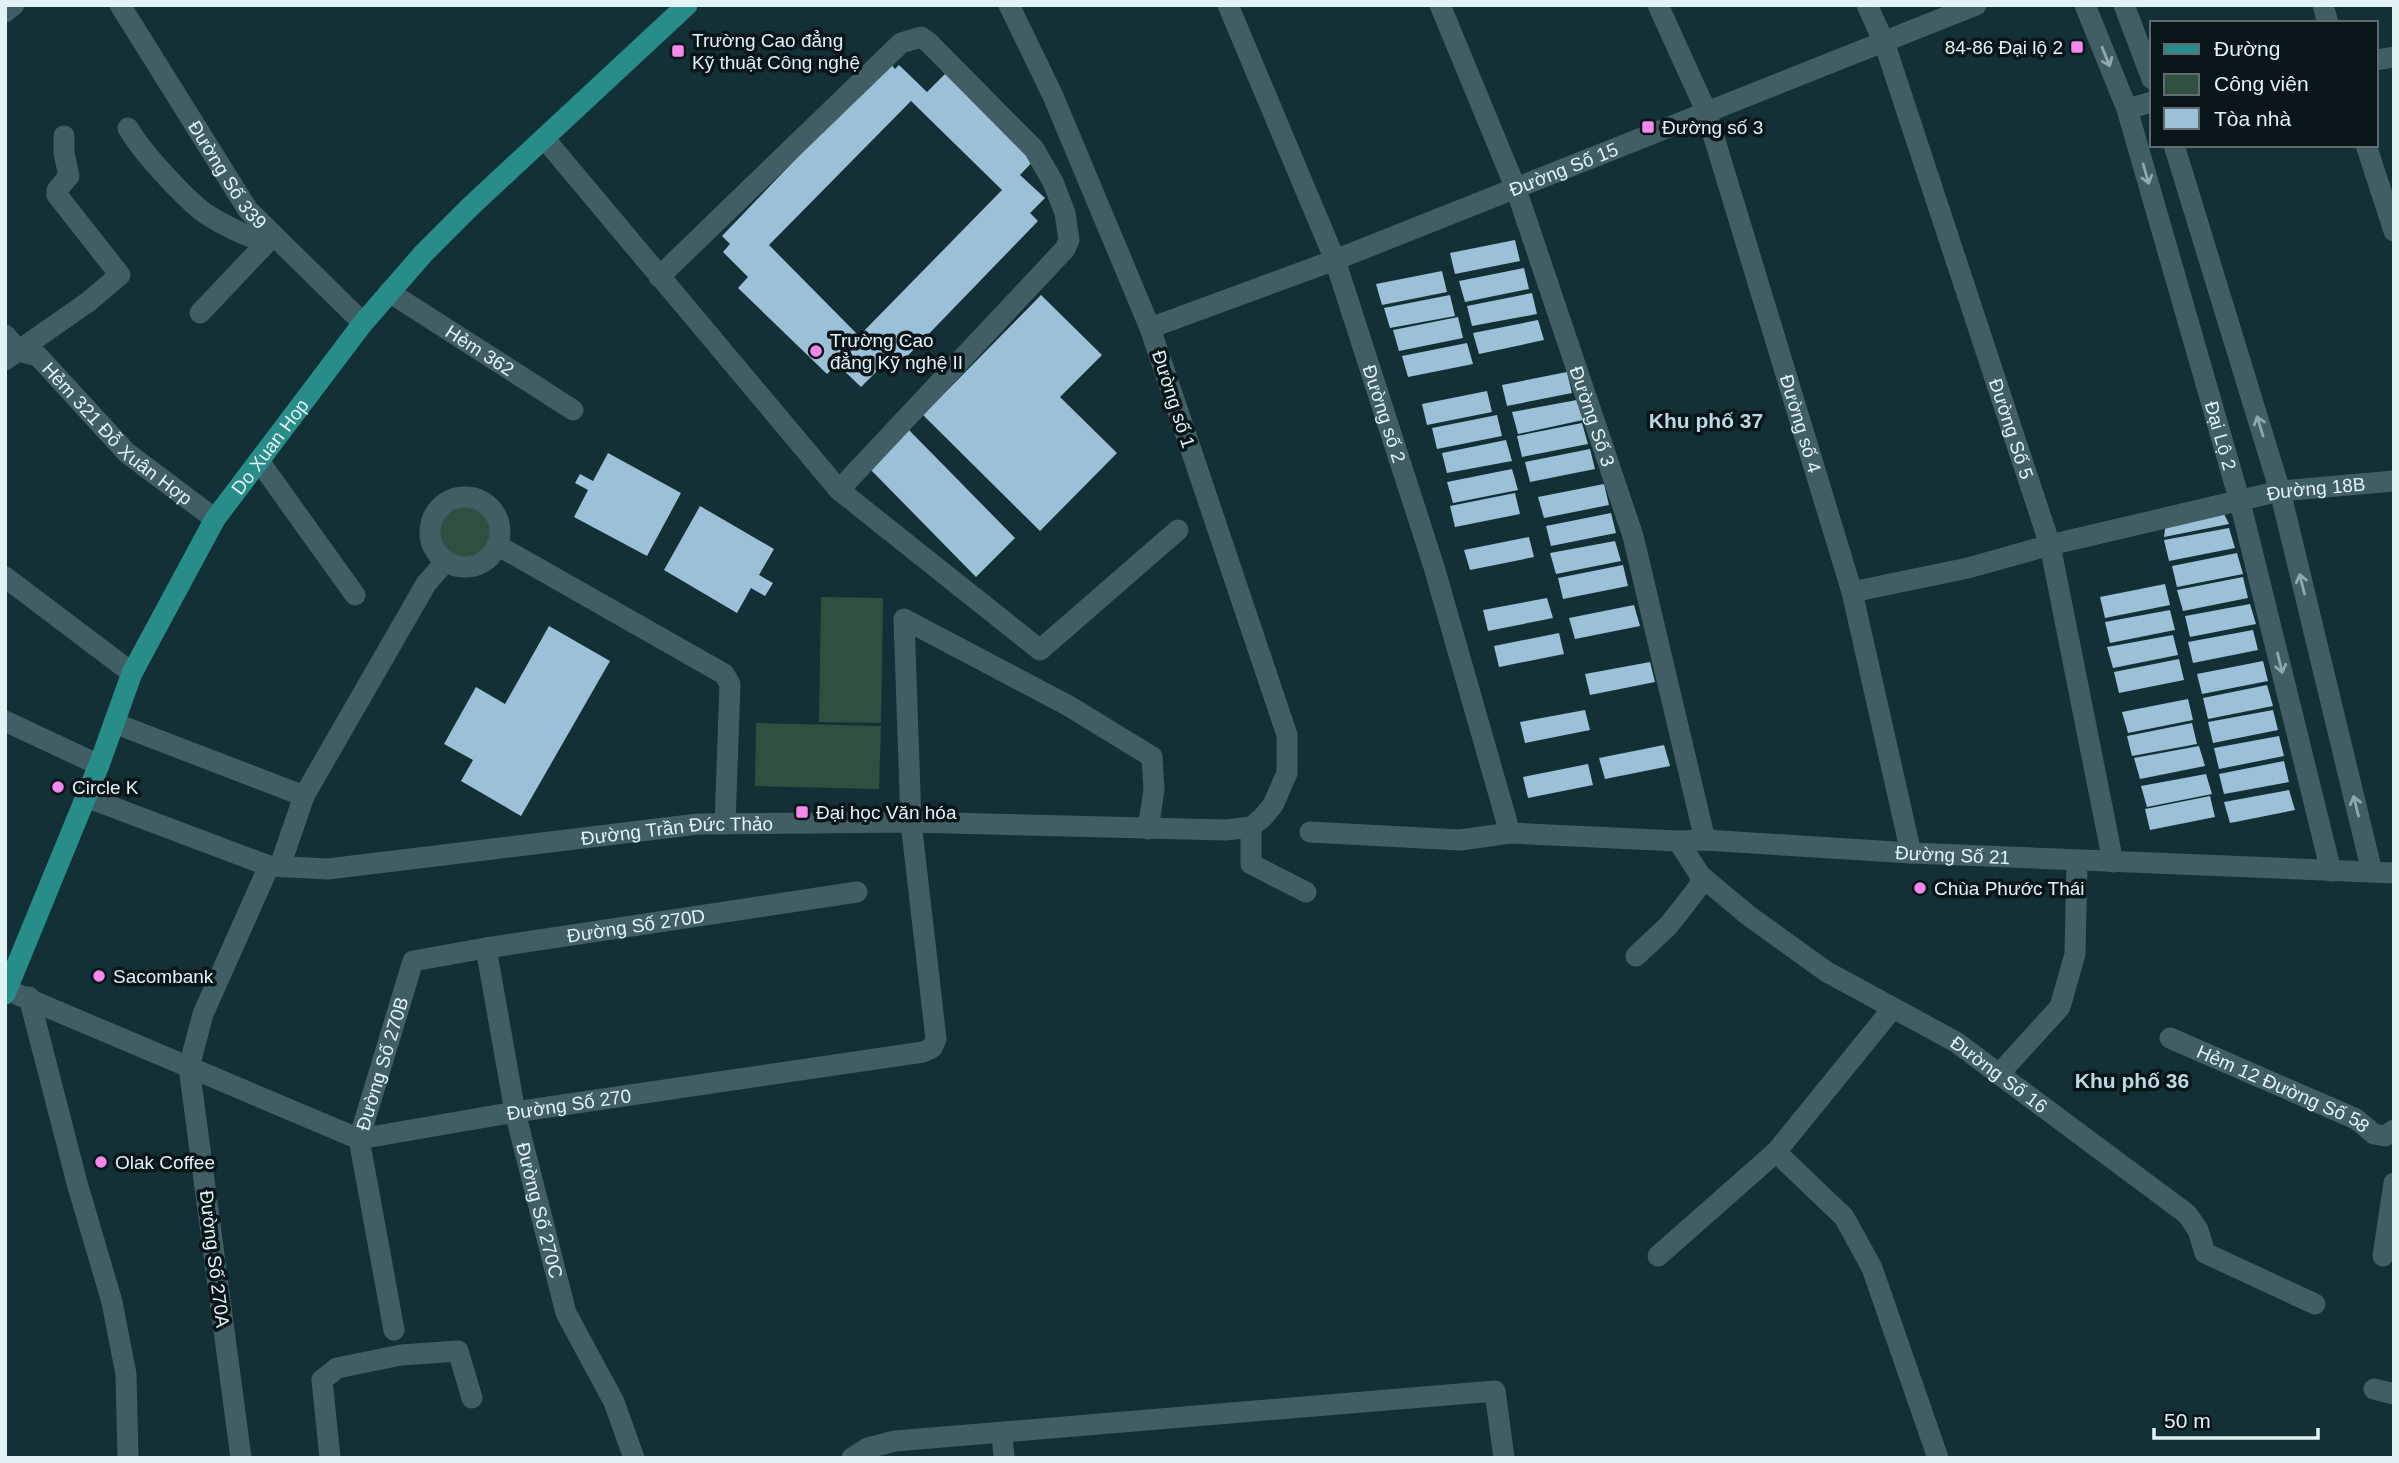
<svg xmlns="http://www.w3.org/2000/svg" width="2399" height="1463" font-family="Helvetica,sans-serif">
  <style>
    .green { fill: #2f5041 }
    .building { fill: #9bc0d7; fill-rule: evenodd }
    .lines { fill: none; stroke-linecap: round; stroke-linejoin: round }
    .minor { stroke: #405e64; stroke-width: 21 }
    .major { stroke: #288c88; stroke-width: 21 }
    .oneway { stroke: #91a8ac }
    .poi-dot { fill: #f788eb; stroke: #091518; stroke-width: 2.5 }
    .labels { text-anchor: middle; stroke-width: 7; stroke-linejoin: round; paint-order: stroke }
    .poi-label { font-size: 19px; fill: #e2f2f5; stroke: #091518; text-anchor: start }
    .street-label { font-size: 19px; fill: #e2f2f5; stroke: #091518 }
    .neighbourhood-label { font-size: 21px; font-weight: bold; fill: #b9dae1; stroke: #091518 }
  </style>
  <rect width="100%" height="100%" fill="#123035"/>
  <path class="green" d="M440 532a25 25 0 1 1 50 0a25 25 0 1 1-50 0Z
    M 821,597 L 883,598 L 881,723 L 819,722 Z
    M 756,723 L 881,726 L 879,789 L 755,786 Z"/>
  <path class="building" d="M 889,62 L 895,69 L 899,65 L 927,92 L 948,71 L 1037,157 L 1020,175 L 1045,198 L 1030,213 L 1038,221 L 890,374 L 882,366 L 861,387 L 837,364 L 827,374 L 738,288 L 748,277 L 723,252 L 730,244 L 722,236 ZM 911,101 L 1002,190 L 859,336 L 769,245 Z
    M 1515,240 L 1520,261 L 1455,274 L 1450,253 Z
    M 1524,268 L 1529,289 L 1465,302 L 1459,281 Z
    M 1442,271 L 1447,292 L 1382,305 L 1376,284 Z
    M 1532,293 L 1537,314 L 1472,326 L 1467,306 Z
    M 1041,295 L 1102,355 L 1060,397 L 1117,453 L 1040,531 L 923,415 Z
    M 1450,295 L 1455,316 L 1390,328 L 1384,308 Z
    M 1458,317 L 1463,338 L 1399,351 L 1393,330 Z
    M 1538,320 L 1544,340 L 1479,354 L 1473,333 Z
    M 1467,343 L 1473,364 L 1408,377 L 1402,356 Z
    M 1567,372 L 1572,393 L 1507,406 L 1502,385 Z
    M 1487,391 L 1492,412 L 1427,425 L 1422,404 Z
    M 1577,400 L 1583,420 L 1518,434 L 1512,412 Z
    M 1497,415 L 1502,436 L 1437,449 L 1432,428 Z
    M 1582,423 L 1588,444 L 1522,457 L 1517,436 Z
    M 909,430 L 1015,538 L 976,577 L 870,469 Z
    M 1506,440 L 1512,461 L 1447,473 L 1442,453 Z
    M 1590,449 L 1595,469 L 1530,482 L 1525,462 Z
    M 608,453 L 681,493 L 647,556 L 574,517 L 588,490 L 575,483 L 580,474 L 593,481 Z
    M 1512,469 L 1518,490 L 1453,503 L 1447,482 Z
    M 1604,484 L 1609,505 L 1544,518 L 1538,497 Z
    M 1515,493 L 1520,514 L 1455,527 L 1450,506 Z
    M 700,506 L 774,549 L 759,575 L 773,583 L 765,596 L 751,588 L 737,613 L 664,570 Z
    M 1611,513 L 1616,533 L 1551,546 L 1546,526 Z
    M 2224,514 L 2229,524 L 2164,537 L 2166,521 Z
    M 2229,528 L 2235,548 L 2169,561 L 2164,540 Z
    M 1529,537 L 1534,557 L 1470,570 L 1464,550 Z
    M 1615,541 L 1621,561 L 1556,574 L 1550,553 Z
    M 2237,553 L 2243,574 L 2177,587 L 2172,566 Z
    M 1623,565 L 1628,586 L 1563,599 L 1558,578 Z
    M 2243,577 L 2248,598 L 2183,611 L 2177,590 Z
    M 2165,584 L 2170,605 L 2105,618 L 2100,597 Z
    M 1547,598 L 1553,618 L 1488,631 L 1483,610 Z
    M 2250,604 L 2256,624 L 2190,637 L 2185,616 Z
    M 1634,605 L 1640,626 L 1575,639 L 1569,618 Z
    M 2170,610 L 2175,630 L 2110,643 L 2105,622 Z
    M 549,626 L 610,661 L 521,816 L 461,781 L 473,760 L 444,744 L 476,687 L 505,704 Z
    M 2253,630 L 2258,650 L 2193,663 L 2188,642 Z
    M 1559,633 L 1564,654 L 1499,667 L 1494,646 Z
    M 2173,635 L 2178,655 L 2113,668 L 2107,647 Z
    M 2179,659 L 2184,680 L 2119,693 L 2114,672 Z
    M 2263,661 L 2268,681 L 2202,694 L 2197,674 Z
    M 1650,662 L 1655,682 L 1590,695 L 1585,674 Z
    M 2267,685 L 2273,706 L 2208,719 L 2203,698 Z
    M 2188,699 L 2193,720 L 2128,733 L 2122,712 Z
    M 1585,710 L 1590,730 L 1525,743 L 1520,722 Z
    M 2273,710 L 2278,730 L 2213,743 L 2208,722 Z
    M 2192,723 L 2197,744 L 2132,756 L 2127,736 Z
    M 2279,736 L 2284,756 L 2219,769 L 2214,748 Z
    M 1664,745 L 1670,766 L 1605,779 L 1599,758 Z
    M 2199,746 L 2205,766 L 2140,779 L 2134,758 Z
    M 2284,761 L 2289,782 L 2224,794 L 2219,774 Z
    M 1588,764 L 1593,785 L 1528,798 L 1523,777 Z
    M 2206,774 L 2212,794 L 2147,807 L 2141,786 Z
    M 2289,790 L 2295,810 L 2230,823 L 2224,802 Z
    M 2210,796 L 2215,817 L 2150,830 L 2145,809 Z"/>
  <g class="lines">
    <g class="minor">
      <path id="s1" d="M 120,5 L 248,210 L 363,323"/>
      <path id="s2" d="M 1228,5 L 1335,260 L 1434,567 L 1510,833"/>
      <path id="s3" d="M 1440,5 L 1516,189 L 1633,536 L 1705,840"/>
      <path id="s4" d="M 1658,5 L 1706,111 L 1852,592 L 1911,853"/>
      <path id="s5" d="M 1867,5 L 1884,42 L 2050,545 L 2113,862"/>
      <path id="s6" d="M 2085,5 L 2127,109 L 2240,502 L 2331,871"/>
      <path d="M 2124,5 L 2152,79"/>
      <path d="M 2323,5 L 2328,23"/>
      <path d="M 5,12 L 14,5"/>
      <path d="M 2376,60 L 2394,57"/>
      <path d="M 2127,109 L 2152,102"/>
      <path d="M 128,128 C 141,151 184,198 206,214 C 225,226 245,236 266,242"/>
      <path d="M 544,138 L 839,490 L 1040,650 L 1178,530"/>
      <path d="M 2174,145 L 2280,491 L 2372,872"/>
      <path d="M 2366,145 L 2394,231"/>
      <path d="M 659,277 L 901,43 L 921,37 L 929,43 L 1034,149 L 1053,182 L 1065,213 L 1069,240 L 1065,249 L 839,490"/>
      <path id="s7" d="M 389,292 L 573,410"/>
      <path d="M 200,313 L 274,235"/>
      <path id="s8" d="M 1150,328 L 1335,260 L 1976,5"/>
      <path d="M 5,335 L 19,351"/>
      <path id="s9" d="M 19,351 L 38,356 L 127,453 L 215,519"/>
      <path d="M 5,360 L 88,302 L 120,275 L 57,195 L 57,190 L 69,176 L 64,153 L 64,136"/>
      <path d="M 259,461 L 355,595"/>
      <circle cx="465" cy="532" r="35"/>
      <path d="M 497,545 L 724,674 L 730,684 L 725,824"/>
      <path d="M 5,577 L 132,673"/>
      <path id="s10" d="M 1852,592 L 1968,568 L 2050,545 L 2280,491 L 2394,481"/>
      <path d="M 5,721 L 99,765"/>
      <path d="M 114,723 L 304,796 L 426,584 L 445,562"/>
      <path id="s11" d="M 86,797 L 269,866 L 328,869 L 698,824 L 911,822 L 1226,830 L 1251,827 L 1263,817 L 1273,805 L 1287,773 L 1287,735 L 1150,328 L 1053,96 L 1009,5"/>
      <path d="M 1251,827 L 1251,864 L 1306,892"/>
      <path id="s12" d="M 1310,832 L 1460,840 L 1510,833 L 1678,841 L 1705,840 L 1911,853 L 2394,873"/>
      <path id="s13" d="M 1678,841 L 1700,875 L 1749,916 L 1827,972 L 1956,1042 L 2187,1214 L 2198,1230 L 2205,1253 L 2315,1304"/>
      <path d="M 280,866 L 304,796"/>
      <path id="s14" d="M 486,948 L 515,1112 L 566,1313 L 614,1402 L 634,1458"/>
      <path d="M 1636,956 L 1668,926 L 1684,906 L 1700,885 L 1700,875"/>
      <path id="s15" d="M 7,990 L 359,1139 L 515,1112 L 923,1052 L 932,1048 L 936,1039 L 911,822 L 904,619 L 1069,706 L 1152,757 L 1154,790 L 1148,829"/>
      <path d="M 29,997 L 77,1183 L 112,1302 L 126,1374 L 128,1458"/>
      <path id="s16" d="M 2170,1038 L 2356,1119 L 2374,1134 L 2385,1136 L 2394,1130"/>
      <path d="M 1999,1074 L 2060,1007 L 2075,954 L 2077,861"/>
      <path d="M 1776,1152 L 1844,1217 L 1872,1268 L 1938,1458"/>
      <path d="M 1658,1256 L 1776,1152 L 1893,1008"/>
      <path d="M 2383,1256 L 2394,1183"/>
      <path id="s17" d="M 394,1330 L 359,1139 L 413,961 L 486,948 L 857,892"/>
      <path d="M 2374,1389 L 2394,1394"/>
      <path d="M 1002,1433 L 1004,1458"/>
      <path d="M 241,1458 L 189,1067 L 203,1014 L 269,866"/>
      <path d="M 330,1458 L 322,1380 L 337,1368 L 401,1355 L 458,1351 L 472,1398"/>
      <path d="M 852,1458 L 868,1448 L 895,1441 L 1495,1391 L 1504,1458"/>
    </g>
    <path class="major" id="s18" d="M 5,994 L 99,765 L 132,673 L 215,519 L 363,323 L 423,254 L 471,206 L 687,5"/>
  </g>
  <defs><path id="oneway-shaft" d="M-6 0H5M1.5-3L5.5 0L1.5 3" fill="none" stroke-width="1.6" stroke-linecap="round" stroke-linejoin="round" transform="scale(1.75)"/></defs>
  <g class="oneway">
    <use href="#oneway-shaft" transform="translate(2106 57) rotate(68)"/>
    <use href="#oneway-shaft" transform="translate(2146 174) rotate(74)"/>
    <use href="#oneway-shaft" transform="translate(2260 426) rotate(-107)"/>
    <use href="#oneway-shaft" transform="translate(2302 584) rotate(-104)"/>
    <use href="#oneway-shaft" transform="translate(2280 663) rotate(76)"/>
    <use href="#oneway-shaft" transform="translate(2356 806) rotate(-104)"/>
  </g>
  <g class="poi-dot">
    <rect x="2070" y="40" width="14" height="14" rx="3.5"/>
    <rect x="671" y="44" width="14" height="14" rx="3.5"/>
    <rect x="1641" y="120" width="14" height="14" rx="3.5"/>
    <circle cx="816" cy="351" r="7"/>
    <circle cx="58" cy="787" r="7"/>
    <rect x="795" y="805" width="14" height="14" rx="3.5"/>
    <circle cx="1920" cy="888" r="7"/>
    <circle cx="99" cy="976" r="7"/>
    <circle cx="101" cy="1162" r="7"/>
  </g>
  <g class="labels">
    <g class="poi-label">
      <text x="692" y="47">Trường Cao đẳng<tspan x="692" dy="22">Kỹ thuật Công nghệ</tspan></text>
      <text x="2063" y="54" text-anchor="end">84-86 Đại lộ 2</text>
      <text x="1662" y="134">Đường số 3</text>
      <text x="830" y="347">Trường Cao<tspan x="830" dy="22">đẳng Kỹ nghệ II</tspan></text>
      <text x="72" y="794">Circle K</text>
      <text x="816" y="819">Đại học Văn hóa</text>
      <text x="1934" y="895">Chùa Phước Thái</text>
      <text x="113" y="983">Sacombank</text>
      <text x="115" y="1169">Olak Coffee</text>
    </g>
    <g class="street-label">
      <text dy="7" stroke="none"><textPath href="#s8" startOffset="443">Đường Số 15</textPath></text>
      <text dy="7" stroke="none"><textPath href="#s1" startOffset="201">Đường Số 339</textPath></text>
      <text dy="7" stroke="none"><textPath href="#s7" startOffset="108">Hẻm 362</textPath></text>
      <text transform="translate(1174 399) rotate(72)" y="7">Đường số 1</text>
      <text dy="7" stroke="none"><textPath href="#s2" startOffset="438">Đường số 2</textPath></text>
      <text dy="7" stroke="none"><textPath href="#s3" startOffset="439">Đường Số 3</textPath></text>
      <text dy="7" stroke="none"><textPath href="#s4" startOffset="443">Đường số 4</textPath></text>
      <text dy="7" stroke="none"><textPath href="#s5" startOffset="448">Đường Số 5</textPath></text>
      <text dy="7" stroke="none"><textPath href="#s9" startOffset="131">Hẻm 321 Đỗ Xuân Hợp</textPath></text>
      <text dy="7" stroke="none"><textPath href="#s6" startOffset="452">Đại Lộ 2</textPath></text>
      <text dy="7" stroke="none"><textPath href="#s18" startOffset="611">Do Xuan Hop</textPath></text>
      <text dy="7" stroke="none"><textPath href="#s10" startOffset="476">Đường 18B</textPath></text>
      <text dy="7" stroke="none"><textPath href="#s11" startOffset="606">Đường Trần Đức Thảo</textPath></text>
      <text dy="7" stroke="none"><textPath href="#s12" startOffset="644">Đường Số 21</textPath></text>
      <text dy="7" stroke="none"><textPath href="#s17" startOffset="606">Đường Số 270D</textPath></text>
      <text dy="7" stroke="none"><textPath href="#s17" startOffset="273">Đường Số 270B</textPath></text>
      <text dy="7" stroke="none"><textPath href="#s13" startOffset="401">Đường Số 16</textPath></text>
      <text dy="7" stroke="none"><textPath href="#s16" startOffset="124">Hẻm 12 Đường Số 58</textPath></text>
      <text dy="7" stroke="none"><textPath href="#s15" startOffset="595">Đường Số 270</textPath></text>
      <text dy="7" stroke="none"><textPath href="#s14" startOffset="268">Đường Số 270C</textPath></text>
      <text transform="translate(215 1259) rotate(83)" y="7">Đường Số 270A</text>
    </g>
    <g class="neighbourhood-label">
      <text x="1706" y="428">Khu phố 37</text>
      <text x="2132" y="1088">Khu phố 36</text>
    </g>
  </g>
  <rect width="2399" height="1463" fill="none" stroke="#e2f2f5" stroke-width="14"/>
  <rect x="2150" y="21" width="228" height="126" fill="#091518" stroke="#606d70" stroke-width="2"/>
  <rect x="2164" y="44" width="35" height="10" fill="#288c88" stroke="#606d70" stroke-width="2"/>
  <text x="2214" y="56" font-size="21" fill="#e2f2f5">Đường</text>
  <rect x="2164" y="74" width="35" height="21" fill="#2f5041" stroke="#606d70" stroke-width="2"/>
  <text x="2214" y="91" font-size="21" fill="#e2f2f5">Công viên</text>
  <rect x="2164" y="108" width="35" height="21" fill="#9bc0d7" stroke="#606d70" stroke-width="2"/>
  <text x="2214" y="126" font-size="21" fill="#e2f2f5">Tòa nhà</text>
  <path d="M2154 1428v10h164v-10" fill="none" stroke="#e2f2f5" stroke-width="3.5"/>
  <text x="2164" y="1428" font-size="21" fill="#e2f2f5" stroke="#091518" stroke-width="5" paint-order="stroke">50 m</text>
</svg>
